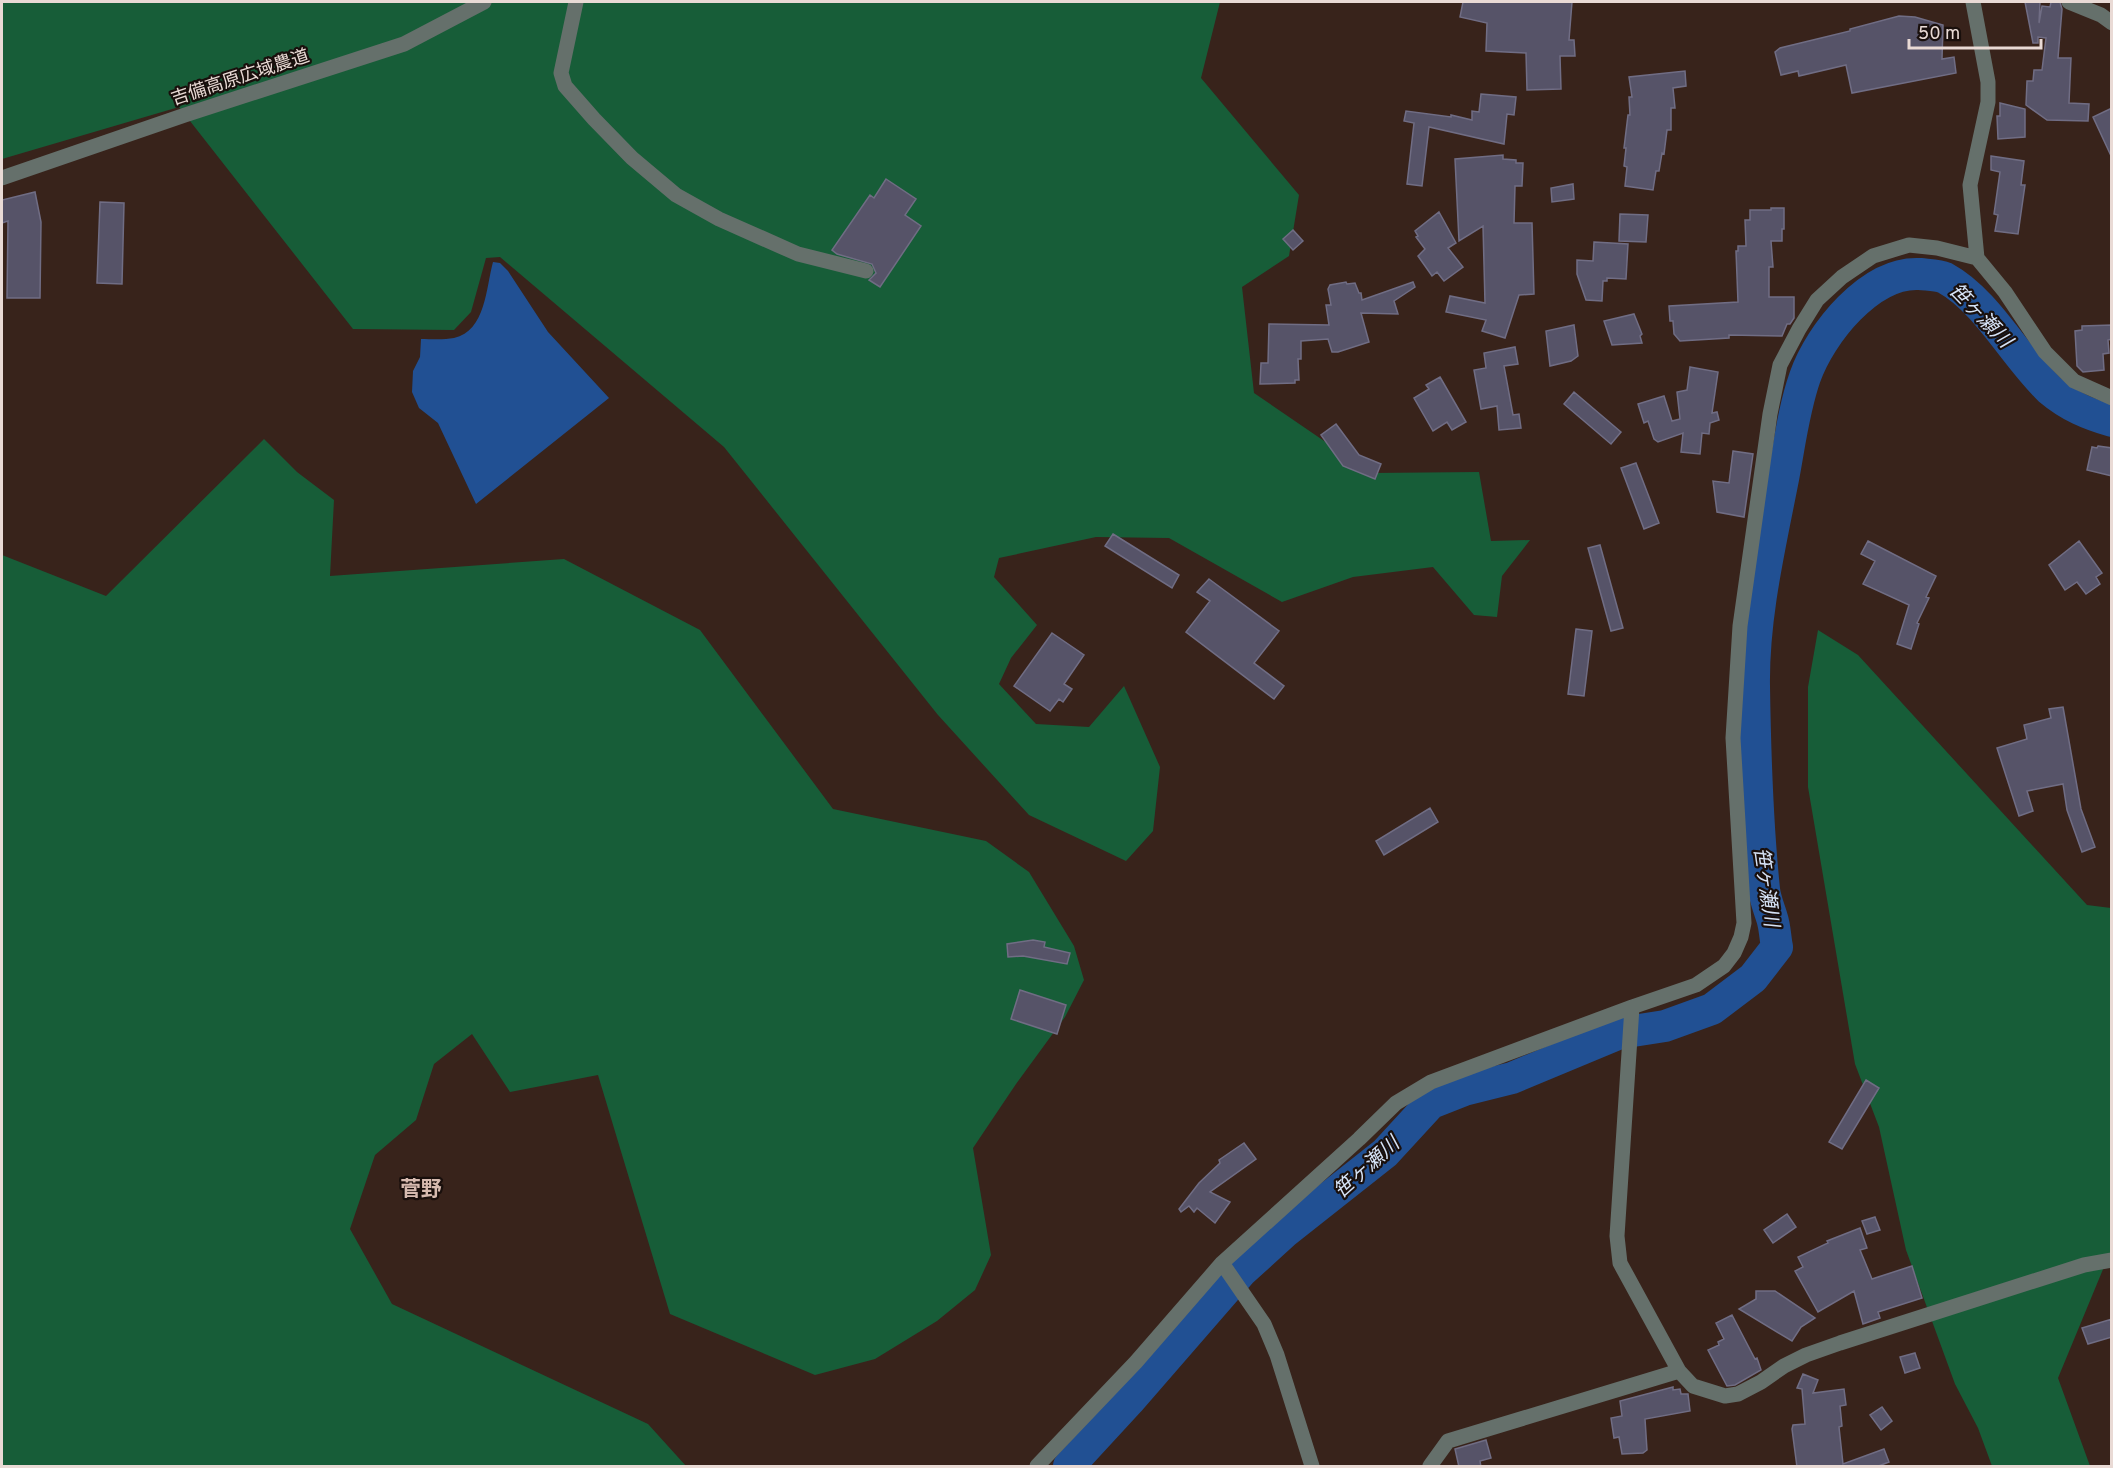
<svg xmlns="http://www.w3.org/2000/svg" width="2113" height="1468" font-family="Overpass,'Noto Sans JP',sans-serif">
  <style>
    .green { fill: #175d38 }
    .water { fill: #215093 }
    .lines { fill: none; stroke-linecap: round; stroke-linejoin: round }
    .river { stroke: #215093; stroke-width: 32 }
    .building { fill: #565368; stroke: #706d84; stroke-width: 1.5 }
    .minor { stroke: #65706b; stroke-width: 15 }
    .labels { text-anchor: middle; stroke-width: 4.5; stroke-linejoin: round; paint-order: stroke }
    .street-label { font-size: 18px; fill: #e9dad5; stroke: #190f0c }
    .water-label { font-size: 20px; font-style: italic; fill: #d6e3f7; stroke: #190f0c }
    .quarter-label { font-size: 21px; font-weight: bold; fill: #d6baaf; stroke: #190f0c }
  </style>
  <rect width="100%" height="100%" fill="#38231b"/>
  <path class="green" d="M 2,2 L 1220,2 L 1201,78 L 1299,195 L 1289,256 L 1242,287 L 1254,393 L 1371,473 L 1479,472 L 1491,541 L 1530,540 L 1502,576 L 1497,617 L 1474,615 L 1433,567 L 1353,577 L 1282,602 L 1169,538 L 1096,537 L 999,558 L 994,577 L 1037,625 L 1011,658 L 999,684 L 1036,724 L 1089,727 L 1124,686 L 1160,767 L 1153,831 L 1126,861 L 1029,815 L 938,715 L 724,447 L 500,257 L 486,258 L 471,312 L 454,330 L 353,329 L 179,107 L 2,159 Z
    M 264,439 L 297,472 L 334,500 L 330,576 L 564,559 L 700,630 L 833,809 L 986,841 L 1029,872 L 1074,946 L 1084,980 L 1065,1017 L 1016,1084 L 973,1148 L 991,1255 L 975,1290 L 937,1321 L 875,1359 L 815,1375 L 670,1314 L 598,1075 L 510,1092 L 472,1034 L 434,1064 L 416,1120 L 375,1155 L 350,1229 L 392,1304 L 648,1424 L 686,1466 L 2,1466 L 2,555 L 106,596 Z
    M 1818,630 L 1858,655 L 2087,905 L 2111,908 L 2111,1250 L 2058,1378 L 2090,1466 L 1992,1466 L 1978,1428 L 1955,1384 L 1906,1250 L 1879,1127 L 1855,1064 L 1808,787 L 1808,687 Z"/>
  <path class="water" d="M 493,262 L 500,263 L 508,271 L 548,332 L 609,398 L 476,504 L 438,423 L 419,408 L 412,392 L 413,371 L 420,357 L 421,339 C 431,339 444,340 454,338 C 486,331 486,287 493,262 Z"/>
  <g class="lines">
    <path class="river" d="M 1069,1466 L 1129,1401 L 1241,1272 L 1285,1232 L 1385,1153 L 1431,1103 L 1464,1090 L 1512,1078 L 1620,1033 L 1665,1026 L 1712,1009 L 1753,978 L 1777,947 C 1775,937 1775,927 1772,918 C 1769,908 1765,899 1764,889 C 1757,822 1755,753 1754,686 C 1753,618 1769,550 1782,484 C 1789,449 1793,411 1805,377 C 1820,334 1870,271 1920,274 C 1928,275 1938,275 1945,278 C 1987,301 2015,357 2050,390 C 2069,406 2088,414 2112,421"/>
  </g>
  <path class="building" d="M 1463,2 L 1572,2 L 1569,40 L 1574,40 L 1575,56 L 1560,56 L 1561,89 L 1527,90 L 1526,53 L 1486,51 L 1487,23 L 1460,17 Z
    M 2025,2 L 2040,2 L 2039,23 L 2042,6 L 2050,7 L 2051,2 L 2060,2 L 2062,9 L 2058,58 L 2071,58 L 2069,103 L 2089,104 L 2088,121 L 2047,120 L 2026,105 L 2027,81 L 2033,81 L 2034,70 L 2042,70 L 2046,38 L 2038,37 L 2038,43 L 2033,43 Z
    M 1899,16 L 1915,17 L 1943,25 L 1942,59 L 1954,57 L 1956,73 L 1852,93 L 1846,65 L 1799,76 L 1798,71 L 1781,75 L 1775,52 L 1780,48 L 1850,31 L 1850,29 Z
    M 1685,71 L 1686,86 L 1673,88 L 1675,108 L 1671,108 L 1671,130 L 1667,130 L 1664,154 L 1662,153 L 1659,171 L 1656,171 L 1653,190 L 1625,186 L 1627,167 L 1624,166 L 1626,148 L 1624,148 L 1628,115 L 1630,115 L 1629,97 L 1632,97 L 1629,77 Z
    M 1481,94 L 1516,97 L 1514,115 L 1507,114 L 1504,144 L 1429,127 L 1422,186 L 1407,184 L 1414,123 L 1404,121 L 1406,111 L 1451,117 L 1451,115 L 1472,120 L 1472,111 L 1479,112 Z
    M 2000,103 L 2025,109 L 2025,137 L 1998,139 L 1997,116 L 2000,116 Z
    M 2112,108 L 2112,158 L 2093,117 Z
    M 1503,155 L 1503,159 L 1516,160 L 1516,163 L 1523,163 L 1522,186 L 1515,186 L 1514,223 L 1532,223 L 1534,294 L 1519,295 L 1505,338 L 1482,331 L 1486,320 L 1446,312 L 1450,296 L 1485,303 L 1483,226 L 1459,241 L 1455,159 Z
    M 1991,156 L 2024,161 L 2021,185 L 2025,185 L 2018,234 L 1995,231 L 1998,215 L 1994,214 L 2000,172 L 1991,170 Z
    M 886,179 L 916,199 L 905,215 L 921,226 L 880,287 L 869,280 L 876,273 L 872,264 L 837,254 L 832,250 L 870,195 L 874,198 Z
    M 1573,184 L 1574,199 L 1552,202 L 1551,188 Z
    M 35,192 L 41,222 L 40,298 L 7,298 L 8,221 L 2,223 L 2,200 Z
    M 100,202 L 124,203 L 122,284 L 97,283 Z
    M 1771,208 L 1784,208 L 1784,229 L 1782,229 L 1782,241 L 1771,241 L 1773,267 L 1769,267 L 1769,297 L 1794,297 L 1794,318 L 1790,324 L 1787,324 L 1782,336 L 1729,335 L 1729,338 L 1680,341 L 1674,334 L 1673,321 L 1670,321 L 1669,306 L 1738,302 L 1736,251 L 1738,251 L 1738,246 L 1746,246 L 1745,220 L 1750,220 L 1750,210 L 1771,210 Z
    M 1439,212 L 1456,243 L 1448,248 L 1463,267 L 1444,281 L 1437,272 L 1432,276 L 1418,256 L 1425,249 L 1416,237 L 1418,236 L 1415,231 Z
    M 1620,214 L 1648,215 L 1646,242 L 1619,241 Z
    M 1293,230 L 1303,241 L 1293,250 L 1283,239 Z
    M 1594,242 L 1628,244 L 1626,279 L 1607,278 L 1607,281 L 1603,281 L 1602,301 L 1586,300 L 1577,274 L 1577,260 L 1593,261 Z
    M 1346,282 L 1347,284 L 1355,283 L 1359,293 L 1361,293 L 1362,300 L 1413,282 L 1415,287 L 1394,301 L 1398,314 L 1361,313 L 1369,342 L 1338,352 L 1332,352 L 1328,339 L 1301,341 L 1301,359 L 1298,359 L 1299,380 L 1295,380 L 1295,383 L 1260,384 L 1261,363 L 1268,363 L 1269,324 L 1329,325 L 1326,305 L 1331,305 L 1328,289 L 1330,285 Z
    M 1634,314 L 1642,334 L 1640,336 L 1642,343 L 1612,345 L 1604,321 Z
    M 1574,325 L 1578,356 L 1571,361 L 1550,366 L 1546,331 Z
    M 2112,325 L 2112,339 L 2108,340 L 2109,353 L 2103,354 L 2104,370 L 2083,372 L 2077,366 L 2075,331 L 2082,330 L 2082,326 Z
    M 1515,347 L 1518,364 L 1504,366 L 1513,415 L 1519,414 L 1521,428 L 1499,430 L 1497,406 L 1481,409 L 1474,370 L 1486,368 L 1484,353 Z
    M 1690,367 L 1718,372 L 1712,413 L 1717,412 L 1719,420 L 1710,423 L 1709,434 L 1702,433 L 1700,454 L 1681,452 L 1683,433 L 1658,442 L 1654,439 L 1648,421 L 1644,423 L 1638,404 L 1664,396 L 1672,421 L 1680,419 L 1677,392 L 1687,390 Z
    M 1440,377 L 1466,422 L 1452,430 L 1447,422 L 1433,431 L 1414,398 L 1429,389 L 1426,385 Z
    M 1574,392 L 1621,432 L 1611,444 L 1564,404 Z
    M 1336,424 L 1359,455 L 1381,464 L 1375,479 L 1343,466 L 1321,435 Z
    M 2098,446 L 2112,448 L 2112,476 L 2087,470 L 2092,447 L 2097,448 Z
    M 1733,451 L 1753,454 L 1744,517 L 1717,512 L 1713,481 L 1729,483 Z
    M 1636,463 L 1659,523 L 1644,529 L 1621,468 Z
    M 1113,534 L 1179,575 L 1172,588 L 1105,546 Z
    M 1868,541 L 1936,576 L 1926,597 L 1929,598 L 1917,623 L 1919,624 L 1911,649 L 1897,644 L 1909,605 L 1863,584 L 1875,561 L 1861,554 Z
    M 2079,541 L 2102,573 L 2096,577 L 2100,584 L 2086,594 L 2077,582 L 2065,590 L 2049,565 Z
    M 1600,545 L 1623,628 L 1611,631 L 1588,548 Z
    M 1209,579 L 1279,631 L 1254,663 L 1284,686 L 1274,699 L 1186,632 L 1210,601 L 1197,592 Z
    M 1576,629 L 1592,631 L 1584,696 L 1568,694 Z
    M 1052,633 L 1084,655 L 1064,684 L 1072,689 L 1063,702 L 1059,699 L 1050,711 L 1014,686 Z
    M 2063,707 L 2081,809 L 2095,847 L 2082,852 L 2067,810 L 2063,784 L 2027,791 L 2033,811 L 2019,816 L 1997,748 L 2027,739 L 2024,725 L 2051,718 L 2049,709 Z
    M 1430,808 L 1438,822 L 1384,855 L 1376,841 Z
    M 1033,940 L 1045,942 L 1044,947 L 1070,953 L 1067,964 L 1023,956 L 1008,957 L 1007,944 Z
    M 1020,990 L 1066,1005 L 1057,1034 L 1011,1019 Z
    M 1866,1080 L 1879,1088 L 1842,1149 L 1829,1142 Z
    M 1244,1143 L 1256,1159 L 1210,1192 L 1230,1202 L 1215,1223 L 1197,1208 L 1194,1212 L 1189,1206 L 1181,1212 L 1179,1209 L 1199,1183 L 1220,1163 L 1219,1160 Z
    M 1787,1214 L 1796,1227 L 1773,1243 L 1764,1230 Z
    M 1875,1217 L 1880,1230 L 1867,1234 L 1862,1221 Z
    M 1860,1228 L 1867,1248 L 1860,1250 L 1872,1279 L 1912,1266 L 1922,1298 L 1878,1312 L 1880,1318 L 1863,1324 L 1854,1291 L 1818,1312 L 1795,1271 L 1803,1267 L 1798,1257 L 1828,1243 L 1827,1241 Z
    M 1756,1291 L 1775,1291 L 1815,1318 L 1801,1327 L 1792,1341 L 1739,1309 L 1756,1299 Z
    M 1732,1315 L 1755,1359 L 1757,1358 L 1761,1370 L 1735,1385 L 1727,1386 L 1708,1350 L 1719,1345 L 1718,1342 L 1724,1339 L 1716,1323 Z
    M 2112,1319 L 2112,1337 L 2088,1344 L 2082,1328 Z
    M 1915,1353 L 1920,1368 L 1905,1373 L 1900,1357 Z
    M 1803,1374 L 1818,1380 L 1813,1393 L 1844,1389 L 1846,1405 L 1840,1406 L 1842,1426 L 1839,1427 L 1843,1464 L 1884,1449 L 1889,1462 L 1876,1467 L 1797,1467 L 1792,1429 L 1793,1425 L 1805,1424 L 1802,1389 L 1797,1388 Z
    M 1673,1387 L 1673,1390 L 1680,1389 L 1681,1394 L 1688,1394 L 1690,1411 L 1645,1419 L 1647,1450 L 1643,1453 L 1622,1454 L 1619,1437 L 1614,1438 L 1611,1418 L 1622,1416 L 1620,1401 Z
    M 1882,1407 L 1892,1421 L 1881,1430 L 1870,1415 Z
    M 1486,1440 L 1491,1458 L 1480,1461 L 1481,1467 L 1459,1467 L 1455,1449 Z"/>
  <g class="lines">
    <path class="minor" d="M 576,2 L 561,73 L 565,86 L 594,119 L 632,158 L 676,195 L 719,219 L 798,254 L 866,271
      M 1973,2 L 1988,82 L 1988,102 L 1970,185 L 1977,258
      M 2069,2 L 2101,15 L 2112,23
      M 2,178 L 185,115 L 404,44 L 484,2
      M 1632,1007 L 1617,1236 L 1620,1263 L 1679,1371 L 1693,1386 L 1725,1396 L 1738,1394 L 1761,1382 L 1784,1366 L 1806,1355 L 1840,1343 L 2084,1265 L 2112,1260
      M 1222,1263 L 1264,1324 L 1277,1355 L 1312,1466
      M 1037,1466 L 1136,1362 L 1222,1263 L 1359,1139 L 1396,1103 L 1431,1082 L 1632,1007 L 1696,985 L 1724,966 L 1734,953 L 1741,937 L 1744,923 L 1733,738 L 1740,626 L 1770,414 L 1780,365 L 1799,329 L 1817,300 L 1842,277 L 1873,256 L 1909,245 L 1937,248 L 1977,258 L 2005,292 L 2045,352 L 2074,381 L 2112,398
      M 1430,1466 L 1448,1441 L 1679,1371"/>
  </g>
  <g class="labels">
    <g class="street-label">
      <text transform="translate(240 77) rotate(-18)" y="6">吉備高原広域農道</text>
    </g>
    <g class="water-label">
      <text transform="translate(1981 315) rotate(46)" y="7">笹ヶ瀬川</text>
      <text transform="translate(1767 887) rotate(82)" y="7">笹ヶ瀬川</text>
      <text transform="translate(1366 1167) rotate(-42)" y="7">笹ヶ瀬川</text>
    </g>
    <g class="quarter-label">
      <text x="421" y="1196">菅野</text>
    </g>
  </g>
  <rect width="2113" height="1468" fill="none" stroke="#e9dad5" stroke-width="6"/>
  <path d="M1909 39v9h132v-9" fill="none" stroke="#e9dad5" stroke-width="3"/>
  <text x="1918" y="39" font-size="18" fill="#e9dad5" stroke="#190f0c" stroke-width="4.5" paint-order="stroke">50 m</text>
</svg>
